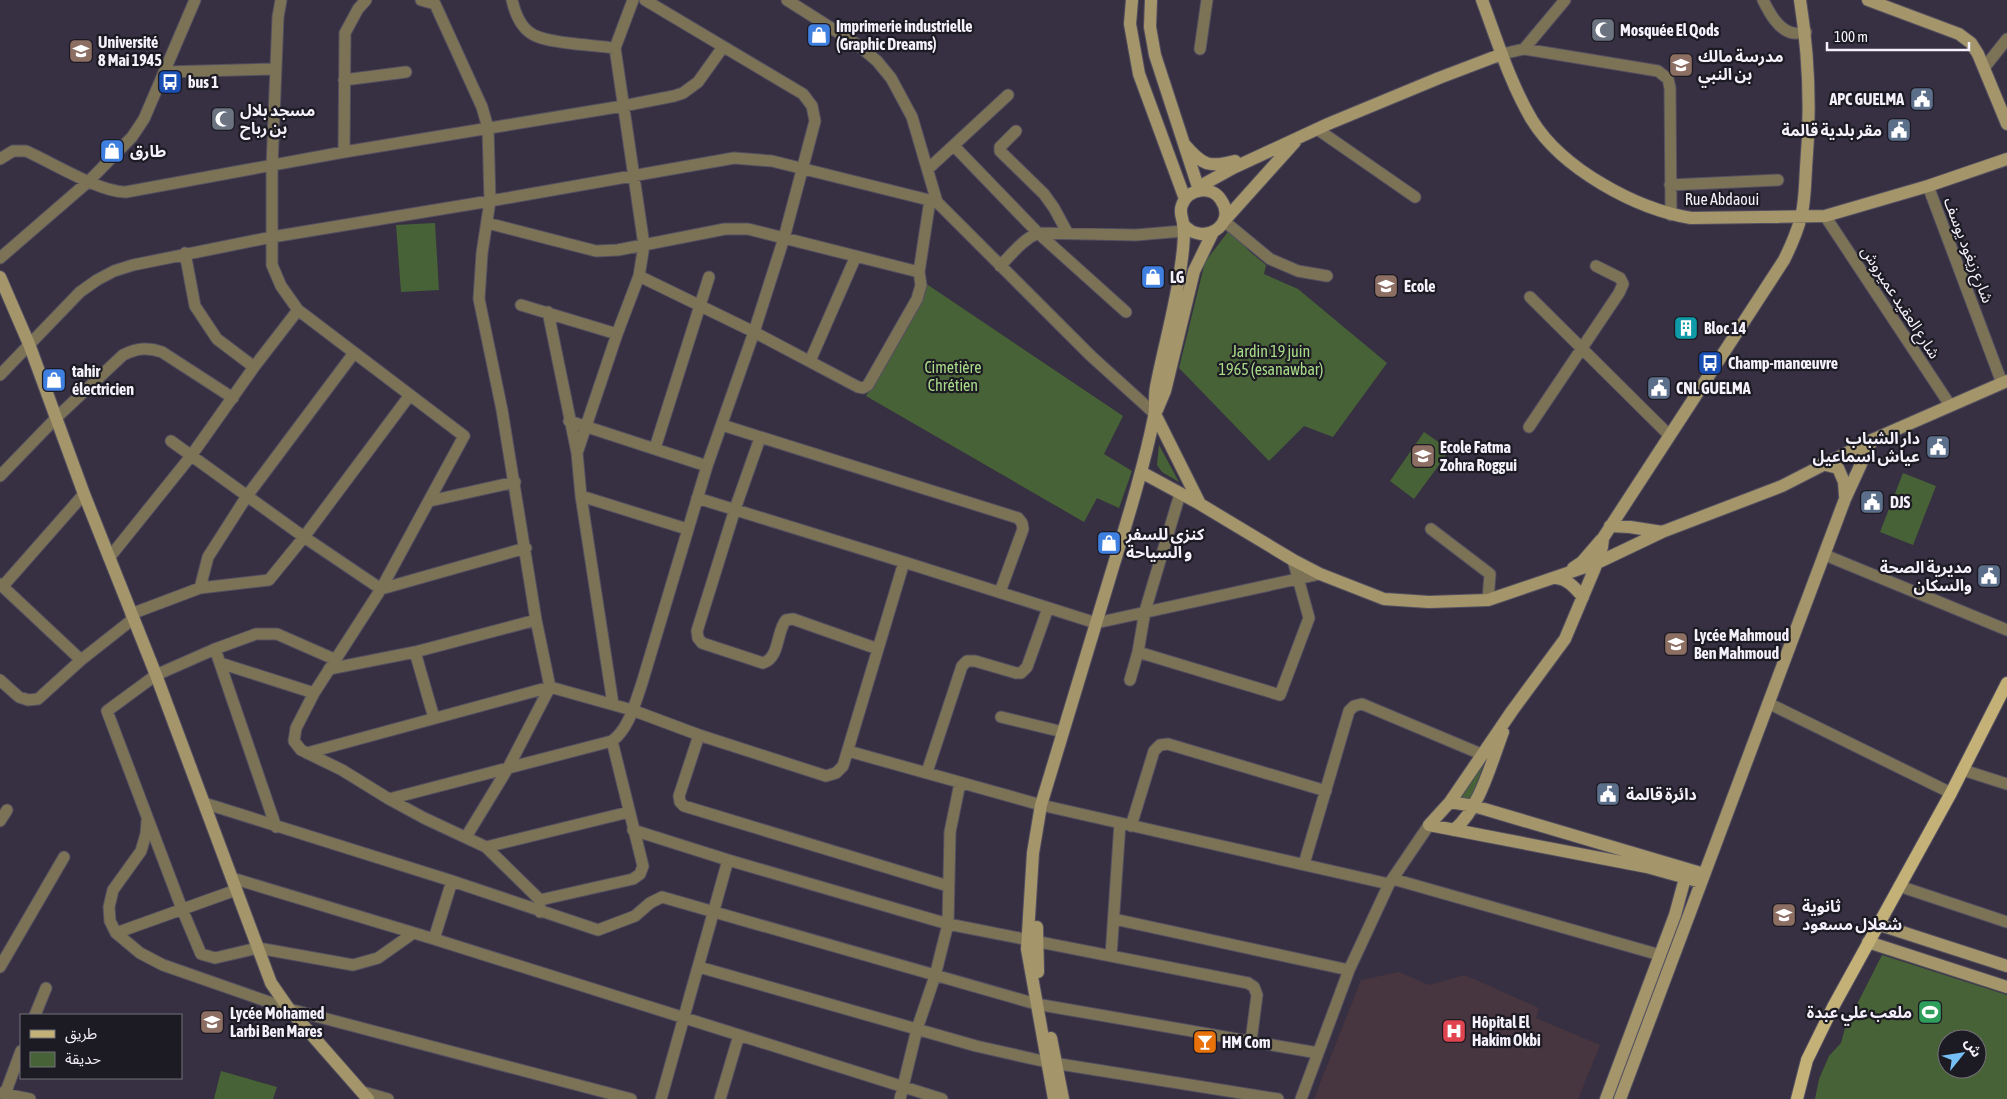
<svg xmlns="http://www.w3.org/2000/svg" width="2007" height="1099" font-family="'Asap Condensed','Noto Sans Arabic',sans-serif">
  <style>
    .medical { fill: #47353f }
    .green { fill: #486237; fill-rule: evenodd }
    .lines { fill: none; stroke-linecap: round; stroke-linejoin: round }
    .street-casing { stroke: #544f60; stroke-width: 13 }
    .secondary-casing { stroke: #544f60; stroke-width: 14 }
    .primary-casing { stroke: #544f60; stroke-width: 14 }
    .street { stroke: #7c7357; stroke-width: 11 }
    .secondary { stroke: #a4966a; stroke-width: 12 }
    .primary { stroke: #c3b177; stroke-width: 12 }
    .labels { text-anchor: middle; stroke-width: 4.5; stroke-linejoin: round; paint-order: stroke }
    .poi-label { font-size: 16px; font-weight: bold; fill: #f4f0fc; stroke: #1c1a22; text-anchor: start }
    .street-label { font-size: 16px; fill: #f4f0fc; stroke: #1c1a22 }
    .park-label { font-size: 16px; fill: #a9dc89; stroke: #1c1a22 }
  </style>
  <rect width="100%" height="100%" fill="#363042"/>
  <path class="medical" d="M 1399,972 L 1429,985 L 1465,975 L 1539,1008 L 1536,1018 L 1600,1045 L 1578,1099 L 1314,1099 L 1361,980 Z"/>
  <path class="green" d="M 435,223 L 439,290 L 401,292 L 396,225 Z
    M 1230,229 L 1249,251 L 1266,265 L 1264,274 L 1298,289 L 1387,363 L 1333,437 L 1304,426 L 1269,461 L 1179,368 L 1205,262 Z
    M 925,283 L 1123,416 L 1104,454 L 1132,471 L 1119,508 L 1097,498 L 1084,522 L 866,396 L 926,290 Z
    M 1424,432 L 1450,450 L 1414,499 L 1390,481 Z
    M 1159,445 L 1179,482 L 1162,472 L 1157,465 Z
    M 1903,473 L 1936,486 L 1913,545 L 1880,532 Z
    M 1489,750 L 1471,799 L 1464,800 L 1461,794 Z
    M 1882,955 L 2007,995 L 2007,1099 L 1815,1099 L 1819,1079 L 1829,1056 L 1841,1043 L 1845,1028 ZM 1947,1039 L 1977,1039 L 1977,1069 L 1947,1069 Z
    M 221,1071 L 277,1087 L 273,1099 L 214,1099 Z"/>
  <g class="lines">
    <defs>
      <path id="street" d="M 281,0 L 278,17 L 272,166 L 272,265 L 281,286 L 298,310 L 464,436 L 381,589 L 314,693 L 296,728 L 294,741 L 301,750 L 342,770 L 389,799 L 424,818 L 486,847 L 540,900 L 540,912
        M 421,0 L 435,4 L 482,107 L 488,128 L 490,201 L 482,253 L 479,299 L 502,410 L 536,620 L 550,687 L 508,768 L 466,837
        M 512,0 C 520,35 535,39 568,43 C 583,45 599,46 615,48
        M 787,0 L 858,45 L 877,61 L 891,78 L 912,117 L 937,202 L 1091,356 L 1155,414
        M 1763,0 C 1769,12 1778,30 1793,33 C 1797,34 1802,32 1806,32
        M 1200,49 L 1207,0
        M 1524,49 L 1658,71 L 1668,79 L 1670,88 L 1671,215
        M 1502,54 L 1524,49 L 1565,0
        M 1984,68 L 2007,39
        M 164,72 L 275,69
        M 344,80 L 406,72
        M 1317,129 L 1415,197
        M 1016,131 L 1000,147 L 1000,151 L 1044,194 L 1054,208 L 1067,232
        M 954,146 L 1038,233 L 1126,312
        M 344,152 L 345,33 L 358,9 L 366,0
        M 0,159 L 13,151 L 26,151 C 51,162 101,193 126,192 L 344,152 L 623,106 L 674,96 L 683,93 L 698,82 L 723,47
        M 928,169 L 1008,95
        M 1670,185 L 1778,180
        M 1928,186 L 2002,383
        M 1825,216 L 1950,405
        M 1224,221 L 1270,259 L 1298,271 L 1327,276
        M 487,223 L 596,251 L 618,250 L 725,229 L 748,229 L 919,272
        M 185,253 L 195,306 L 217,339 L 254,367
        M 0,258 L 89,181 L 132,137 L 144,119 L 195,0
        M 1000,266 C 1012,254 1022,240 1038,233 L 1136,235 L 1183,231
        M 639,276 L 754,332 L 858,387 L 863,388 L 868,385 L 917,299 L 921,285 L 919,272 L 930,200
        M 1530,297 L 1669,435
        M 521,305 L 617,334
        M 548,312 L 577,453
        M 810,361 L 856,256
        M 0,375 L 80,292 L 97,280 L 114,271 L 133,265 L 272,237 L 490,201 L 734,158 L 772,161 L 937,202
        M 569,421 L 707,466
        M 722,425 L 1018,518 L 1022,523 L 1023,529 L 1000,592
        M 1529,427 L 1619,293 L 1623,284 L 1620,278 L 1596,266
        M 760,438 L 735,509 L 697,631 L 698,638 L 702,643 L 763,663 C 780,658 776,632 786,620 L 793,619 L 878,649
        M 171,441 L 304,537 L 381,589 L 526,548
        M 655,448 L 709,277
        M 0,476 L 57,417 L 123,355 C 137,348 148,347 162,352 L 233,398
        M 581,496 L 687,529
        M 697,498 L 904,562 L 1096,623 L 1320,574
        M 430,501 L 515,482
        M 1431,529 L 1490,574 L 1488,600
        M 1825,555 L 2007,630
        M 109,558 L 191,456 L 254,367 L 298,310
        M 0,584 L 81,660
        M 3,586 L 84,494
        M 200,588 L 208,557 L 247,496 L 354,353
        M 131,614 L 200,588 L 269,580 L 304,537 L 410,395
        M 215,649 L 276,827
        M 415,652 L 434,718
        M 1138,652 L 1280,695 L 1309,618 L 1293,560
        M 334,659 L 277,634 L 256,634 L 215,649 L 156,675 L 107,711 L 182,909 L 201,954 L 215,958 L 258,948 L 353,965 L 378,958 L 412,934
        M 220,663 L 314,693
        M 329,669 L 415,652 L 536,620
        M 0,680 L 19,697 L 28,700 L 38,699 L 81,660 L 133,619
        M 1130,680 L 1138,652 L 1145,611 L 1180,494
        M 1768,703 L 1951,793
        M 613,704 L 581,496 L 577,453 L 617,334 L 639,276 L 644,245 L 615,48 L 633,0
        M 1001,717 L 1063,732
        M 699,735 L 679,796 L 680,802 L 684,806 L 948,886
        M 848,751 L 1041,805 L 1389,884
        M 307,753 L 550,687 L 632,710 L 699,735 L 826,776 L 836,773 L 843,766 L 904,562
        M 1963,770 L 2007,784
        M 927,772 L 962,666 L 967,661 L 975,661 L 1016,673 L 1021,673 L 1027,667 L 1048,608
        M 389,799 L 612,741 C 629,729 635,703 642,683 L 707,466 L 754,332 L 784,238 L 815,121 L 812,106 L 803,94 L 645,0
        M 204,803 L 452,881 L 598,930 L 635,916 L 650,903 L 662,897 L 1036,1004 L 1318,1053
        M 0,821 L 7,810
        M 147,821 L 146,834 L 141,851 L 113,890 L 109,907 L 110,921 L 116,933 L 140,953 L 163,965 L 289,1009 L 631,1099
        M 1131,826 L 1154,751 L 1160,745 L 1168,744 L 1326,791
        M 633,830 L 728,860 L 948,924 L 1248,983 L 1254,987 L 1257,995 L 1251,1041
        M 486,847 L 629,812
        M 1304,864 L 1349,711 L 1354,706 L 1362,704 L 1481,754
        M 232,878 L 434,939 L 942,1099
        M 1393,879 L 1660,955
        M 1899,886 L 2007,922
        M 540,900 L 633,879 L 640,874 L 643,866 L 612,741
        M 1114,919 L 1349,970
        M 116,933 L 236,890
        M 434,939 L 452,881
        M 1111,956 L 1120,823
        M 0,967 L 64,857
        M 699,967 L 976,1046 L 1047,1062 L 1278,1099
        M 35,1015 L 46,988
        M 363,1092 L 388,1099
        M 0,1093 L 30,1099
        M 5,1094 L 21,1051
        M 661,1099 L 728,860
        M 720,1099 L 739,1035
        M 900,1099 L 917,1029 L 935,976 L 948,924 L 950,832 L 960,783
        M 1301,1099 L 1349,970 L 1389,884 L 1429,825"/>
      <path id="secondary" d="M 1132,0 L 1130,24 L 1139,74 L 1185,199
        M 1151,0 L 1150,27 L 1155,55 L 1199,190
        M 1482,0 C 1497,40 1510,83 1532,120 C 1562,169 1636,209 1691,218 L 1825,216 L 1928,186 L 2007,159
        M 1868,0 L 1959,34 L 1971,43 L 1978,54 L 2007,124
        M 1185,145 C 1202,165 1209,168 1235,161
        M 1199,190 L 1204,184 L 1233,168 L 1328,124 L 1439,78 L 1502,54
        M 1224,221 L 1295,142
        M 0,277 L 29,344 L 84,494 L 156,675 L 271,983 L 289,1009 L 368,1099
        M 1157,410 L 1165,391 L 1194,271 L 1213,232
        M 1155,414 L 1200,504
        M 1822,464 L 1838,468 L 1844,482 L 1845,496
        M 1141,472 L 1200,504 L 1293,560 L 1320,574 L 1384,599 L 1429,602 L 1488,600 L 1597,563 L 1662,532 L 1782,486 L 1872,440 L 2007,381
        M 1610,526 L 1630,527 L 1662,532
        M 1573,568 L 1582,562 L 1601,540
        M 1556,578 C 1568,579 1575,588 1583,597
        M 1450,802 L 1474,806 L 1704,874
        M 1454,830 C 1480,808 1491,763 1503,732
        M 1701,882 L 1647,867 L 1429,825 L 1450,802 L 1512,711 L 1565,639 L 1597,563 L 1602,547 L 1603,538 L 1784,260 C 1791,246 1797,232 1801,217 C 1805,202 1805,184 1806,168 C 1811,111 1809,56 1800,0
        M 1877,924 L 2007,966
        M 1037,927 L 1038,972
        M 1868,942 L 2007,987
        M 1051,1038 L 1063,1099
        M 1054,1099 L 1027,949 L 1033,853 L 1041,805 C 1064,729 1087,653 1110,577 C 1126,524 1143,471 1154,417 C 1156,407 1154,397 1156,387 C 1164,346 1176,305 1181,265 C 1183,252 1185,235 1183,223 C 1182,216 1179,212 1182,205 C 1188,188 1212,185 1221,200 C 1238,224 1203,248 1183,224
        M 1606,1099 L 1675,915 L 1687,871
        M 1620,1099 L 1845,499 L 1872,440"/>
      <path id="primary" d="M 1797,1099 L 1807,1060 L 1833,1007 L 1951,793 L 2007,683"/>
    </defs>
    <use href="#street" class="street-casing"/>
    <use href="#secondary" class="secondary-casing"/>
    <use href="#primary" class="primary-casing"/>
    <use href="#street" class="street"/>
    <use href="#secondary" class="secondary"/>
    <use href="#primary" class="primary"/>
  </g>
  <defs>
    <symbol id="mosque-square" viewBox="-11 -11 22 22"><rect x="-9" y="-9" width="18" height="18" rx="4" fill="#6b7280" stroke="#1c1a22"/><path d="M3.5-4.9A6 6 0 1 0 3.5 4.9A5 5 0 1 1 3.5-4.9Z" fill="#fff"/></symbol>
    <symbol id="shop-square" viewBox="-11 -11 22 22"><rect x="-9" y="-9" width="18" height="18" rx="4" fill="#3f7fe0" stroke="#1c1a22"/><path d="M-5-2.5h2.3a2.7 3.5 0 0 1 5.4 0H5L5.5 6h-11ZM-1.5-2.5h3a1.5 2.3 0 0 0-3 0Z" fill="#fff"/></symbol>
    <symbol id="university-square" viewBox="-11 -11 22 22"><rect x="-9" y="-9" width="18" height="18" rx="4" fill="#8d6e63" stroke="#1c1a22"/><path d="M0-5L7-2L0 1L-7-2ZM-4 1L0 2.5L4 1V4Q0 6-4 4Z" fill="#fff"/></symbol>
    <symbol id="school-square" viewBox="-11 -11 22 22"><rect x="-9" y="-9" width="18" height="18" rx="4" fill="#8d6e63" stroke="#1c1a22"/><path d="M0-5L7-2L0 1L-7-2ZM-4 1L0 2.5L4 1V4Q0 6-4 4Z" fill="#fff"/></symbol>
    <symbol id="bus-square" viewBox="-11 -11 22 22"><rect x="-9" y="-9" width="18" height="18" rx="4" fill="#1a4fb4" stroke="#1c1a22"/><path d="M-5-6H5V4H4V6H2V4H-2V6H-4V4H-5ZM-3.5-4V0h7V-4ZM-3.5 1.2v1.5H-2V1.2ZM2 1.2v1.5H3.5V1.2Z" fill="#fff"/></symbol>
    <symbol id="civic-square" viewBox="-11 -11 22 22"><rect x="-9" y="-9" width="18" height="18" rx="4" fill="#5c6f8a" stroke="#1c1a22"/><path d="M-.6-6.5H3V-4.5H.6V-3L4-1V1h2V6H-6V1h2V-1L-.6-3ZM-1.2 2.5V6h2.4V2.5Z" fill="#fff"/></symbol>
    <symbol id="building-square" viewBox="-11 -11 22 22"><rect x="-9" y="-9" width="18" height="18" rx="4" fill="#0f9aa8" stroke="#1c1a22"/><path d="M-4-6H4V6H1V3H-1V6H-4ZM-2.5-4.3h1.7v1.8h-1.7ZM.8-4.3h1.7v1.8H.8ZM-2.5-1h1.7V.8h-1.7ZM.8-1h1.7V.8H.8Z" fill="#fff"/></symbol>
    <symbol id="stadium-square" viewBox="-11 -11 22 22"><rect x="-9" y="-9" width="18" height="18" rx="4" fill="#2e9e5b" stroke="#1c1a22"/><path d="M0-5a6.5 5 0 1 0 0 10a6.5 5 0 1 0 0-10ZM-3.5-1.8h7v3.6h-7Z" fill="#fff"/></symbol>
    <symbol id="hospital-square" viewBox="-11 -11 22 22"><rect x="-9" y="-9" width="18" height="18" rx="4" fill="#e0444e" stroke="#1c1a22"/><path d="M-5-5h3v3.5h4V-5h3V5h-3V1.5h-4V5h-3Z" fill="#fff"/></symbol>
    <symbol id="bar-square" viewBox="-11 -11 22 22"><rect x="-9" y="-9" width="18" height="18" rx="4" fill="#e8710a" stroke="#1c1a22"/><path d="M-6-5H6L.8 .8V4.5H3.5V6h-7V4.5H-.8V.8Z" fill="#fff"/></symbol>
  </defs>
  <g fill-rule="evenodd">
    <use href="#mosque-square" x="1589" y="16" width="28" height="28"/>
    <use href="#shop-square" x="805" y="21" width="28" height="28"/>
    <use href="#university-square" x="67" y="37" width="28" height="28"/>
    <use href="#school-square" x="1667" y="51" width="28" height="28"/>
    <use href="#bus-square" x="156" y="68" width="28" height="28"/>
    <use href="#civic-square" x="1908" y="85" width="28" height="28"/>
    <use href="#mosque-square" x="209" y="105" width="28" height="28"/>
    <use href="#civic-square" x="1885" y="116" width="28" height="28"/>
    <use href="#shop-square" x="98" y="137" width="28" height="28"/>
    <use href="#shop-square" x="1139" y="263" width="28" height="28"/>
    <use href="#school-square" x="1372" y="272" width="28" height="28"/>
    <use href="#building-square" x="1672" y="314" width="28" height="28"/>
    <use href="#bus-square" x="1696" y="349" width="28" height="28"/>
    <use href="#shop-square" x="40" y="366" width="28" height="28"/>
    <use href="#civic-square" x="1645" y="374" width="28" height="28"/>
    <use href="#civic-square" x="1924" y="433" width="28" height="28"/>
    <use href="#school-square" x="1409" y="442" width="28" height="28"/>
    <use href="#civic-square" x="1858" y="488" width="28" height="28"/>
    <use href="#shop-square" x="1095" y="529" width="28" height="28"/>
    <use href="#civic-square" x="1975" y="562" width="28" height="28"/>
    <use href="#school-square" x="1662" y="630" width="28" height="28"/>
    <use href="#civic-square" x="1594" y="780" width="28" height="28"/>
    <use href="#school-square" x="1770" y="901" width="28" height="28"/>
    <use href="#stadium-square" x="1916" y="998" width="28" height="28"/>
    <use href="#school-square" x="198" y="1008" width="28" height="28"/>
    <use href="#hospital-square" x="1440" y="1017" width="28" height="28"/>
    <use href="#bar-square" x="1191" y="1028" width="28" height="28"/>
  </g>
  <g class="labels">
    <g class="poi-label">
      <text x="836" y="32">Imprimerie industrielle<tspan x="836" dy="18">(Graphic Dreams)</tspan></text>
      <text x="1620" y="36">Mosquée El Qods</text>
      <text x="98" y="48">Université<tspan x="98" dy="18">8 Mai 1945</tspan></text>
      <text x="1698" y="62">مدرسة مالك<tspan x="1698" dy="18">بن النبي</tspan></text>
      <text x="188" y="88">bus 1</text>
      <text x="1904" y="105" text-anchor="end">APC GUELMA</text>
      <text x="240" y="116">مسجد بلال<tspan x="240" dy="18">بن رباح</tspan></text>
      <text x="1882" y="136" text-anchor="end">مقر بلدية قالمة</text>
      <text x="130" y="157">طارق</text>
      <text x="1170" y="283">LG</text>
      <text x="1404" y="292">Ecole</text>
      <text x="1704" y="334">Bloc 14</text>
      <text x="1728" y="369">Champ-manœuvre</text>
      <text x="72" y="377">tahir<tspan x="72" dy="18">électricien</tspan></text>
      <text x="1676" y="394">CNL GUELMA</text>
      <text x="1920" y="444" text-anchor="end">دار الشباب<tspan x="1920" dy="18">عياش اسماعيل</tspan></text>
      <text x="1440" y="453">Ecole Fatma<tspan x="1440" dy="18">Zohra Roggui</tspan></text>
      <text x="1890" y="508">DJS</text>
      <text x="1126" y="540">كنزي للسفر<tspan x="1126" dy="18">و السياحة</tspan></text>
      <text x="1972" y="573" text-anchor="end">مديرية الصحة<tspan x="1972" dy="18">والسكان</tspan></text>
      <text x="1694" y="641">Lycée Mahmoud<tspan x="1694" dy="18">Ben Mahmoud</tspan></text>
      <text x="1626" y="800">دائرة قالمة</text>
      <text x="1802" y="912">ثانوية<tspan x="1802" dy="18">شعلال مسعود</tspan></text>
      <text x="1912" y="1018" text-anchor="end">ملعب علي عبدة</text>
      <text x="230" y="1019">Lycée Mohamed<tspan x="230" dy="18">Larbi Ben Mares</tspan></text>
      <text x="1472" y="1028">Hôpital El<tspan x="1472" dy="18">Hakim Okbi</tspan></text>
      <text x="1222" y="1048">HM Com</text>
    </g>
    <g class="street-label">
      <text x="1722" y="205">Rue Abdaoui</text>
      <text transform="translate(1969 250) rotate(69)" y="6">شارع زيغود يوسف</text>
      <text transform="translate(1901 302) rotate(57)" y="6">شارع العقيد عميروش</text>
    </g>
    <g class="park-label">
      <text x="1271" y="357">Jardin 19 juin<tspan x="1271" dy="18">1965 (esanawbar)</tspan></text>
      <text x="953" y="373">Cimetière<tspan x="953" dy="18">Chrétien</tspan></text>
    </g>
  </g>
  <rect x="20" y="1014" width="162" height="65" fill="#1c1a22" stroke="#727079"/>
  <rect x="30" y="1030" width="25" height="8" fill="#c3b177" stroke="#727079"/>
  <text x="65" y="1039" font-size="15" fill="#f4f0fc">طريق</text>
  <rect x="30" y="1052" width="25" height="15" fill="#486237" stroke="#727079"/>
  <text x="65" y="1064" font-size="15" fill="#f4f0fc">حديقة</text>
  <g transform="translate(1962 1054) rotate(60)"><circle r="24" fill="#1c1a22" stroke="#727079"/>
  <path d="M0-4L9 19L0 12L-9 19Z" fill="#76c0f7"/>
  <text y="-8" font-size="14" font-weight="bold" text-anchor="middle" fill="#f4f0fc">ش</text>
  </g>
  <path d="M1827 42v8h142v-8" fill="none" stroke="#f4f0fc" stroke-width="2.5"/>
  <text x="1834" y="42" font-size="15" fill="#f4f0fc" stroke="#1c1a22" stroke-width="4" paint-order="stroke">100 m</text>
</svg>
